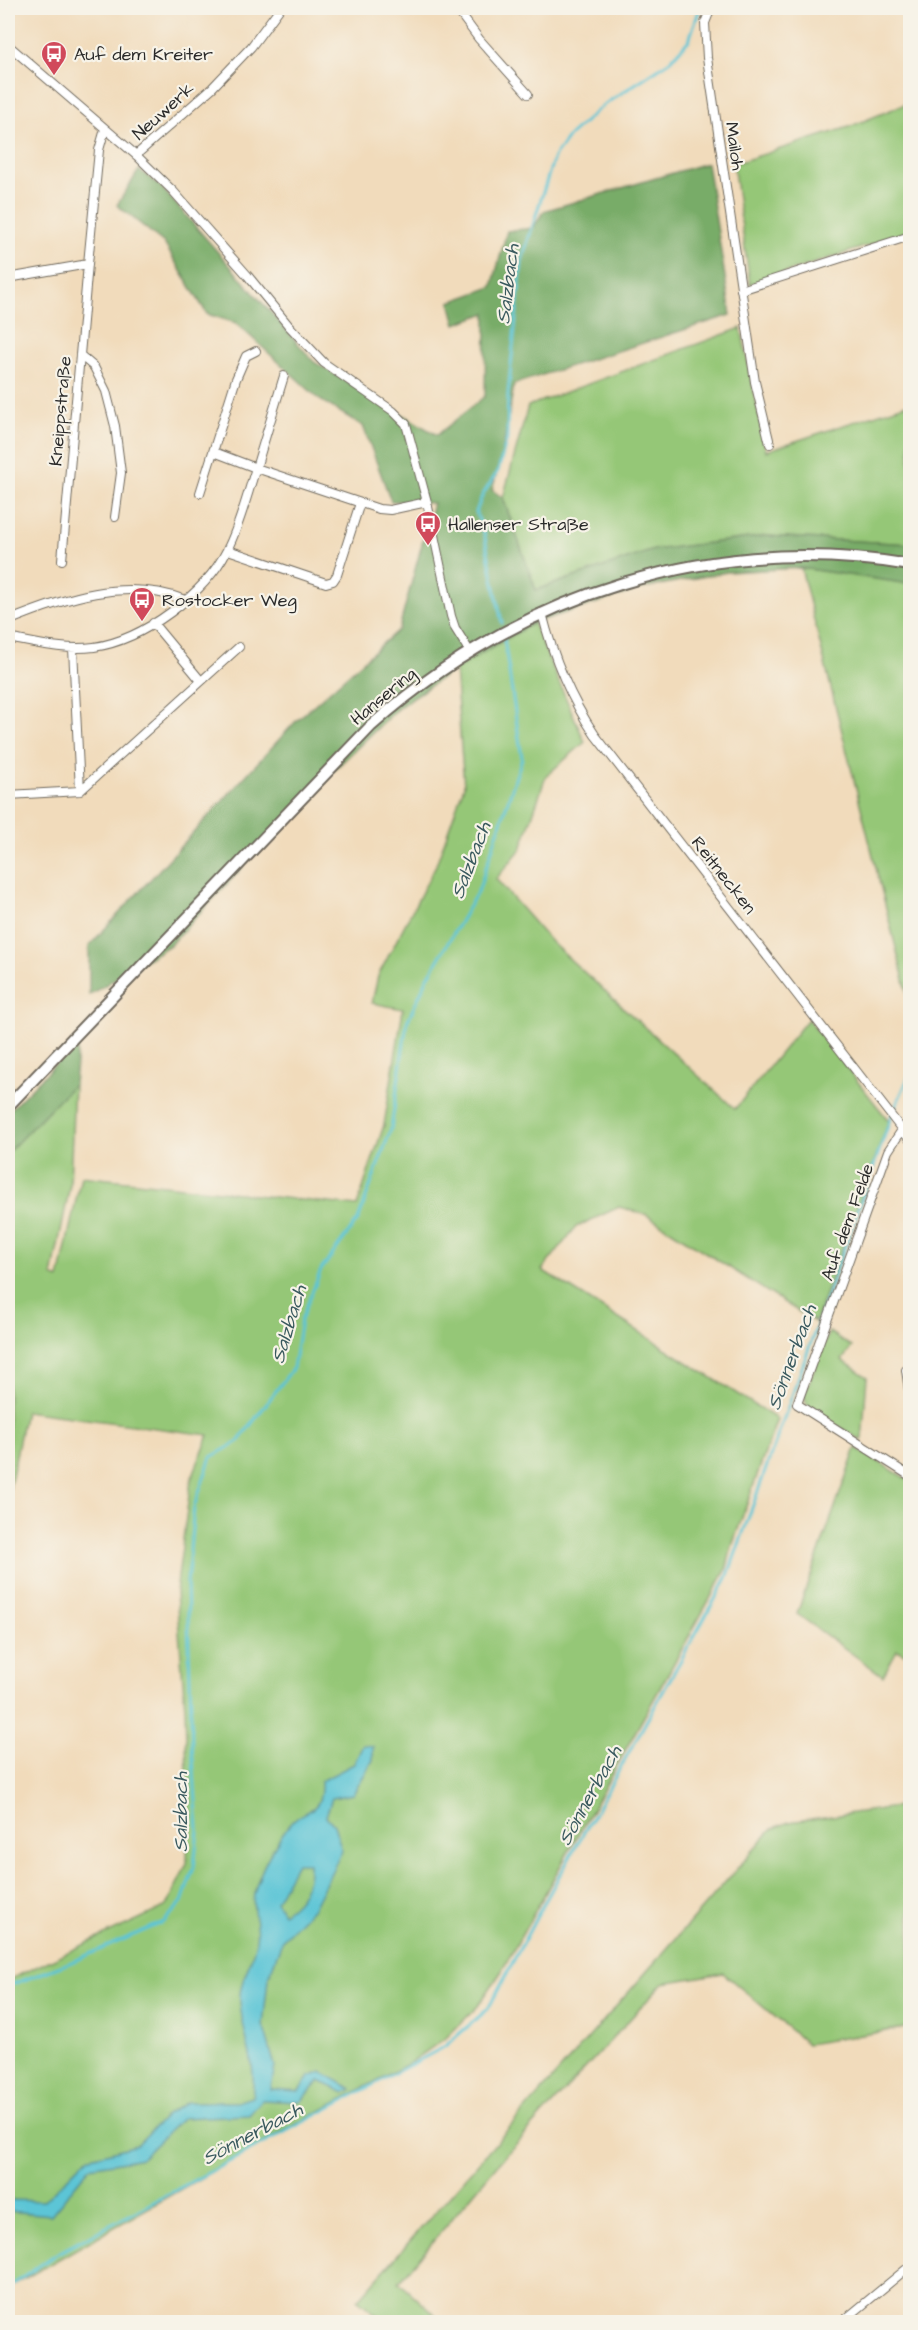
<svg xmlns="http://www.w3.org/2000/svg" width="918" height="2330" font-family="'Architects Daughter',sans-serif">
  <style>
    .green { fill: #95c777; stroke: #607951; stroke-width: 1.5 }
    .forest { fill: #78ac68; stroke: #526c4a; stroke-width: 1.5 }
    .water { fill: #5bc5d6; stroke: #437880; stroke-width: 1.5; fill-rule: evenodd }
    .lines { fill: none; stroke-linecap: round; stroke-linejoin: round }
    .stream { stroke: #5bc5d6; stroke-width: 3 }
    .street-casing { stroke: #70695d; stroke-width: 10 }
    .secondary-casing { stroke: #70695d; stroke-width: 14 }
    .street { stroke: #fff; stroke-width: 8 }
    .secondary { stroke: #fff; stroke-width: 10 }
    .labels { text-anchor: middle; stroke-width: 4.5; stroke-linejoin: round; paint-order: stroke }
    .poi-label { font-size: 18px; fill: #2b2b2b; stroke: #f7f3e8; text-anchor: start }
    .street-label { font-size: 18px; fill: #2b2b2b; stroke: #f7f3e8 }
    .water-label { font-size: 20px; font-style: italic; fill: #39595e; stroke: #f7f3e8 }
  </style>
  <rect width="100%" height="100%" fill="#f7f3e8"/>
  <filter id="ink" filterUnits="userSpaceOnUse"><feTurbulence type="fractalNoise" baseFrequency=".0167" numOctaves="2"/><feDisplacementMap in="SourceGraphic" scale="12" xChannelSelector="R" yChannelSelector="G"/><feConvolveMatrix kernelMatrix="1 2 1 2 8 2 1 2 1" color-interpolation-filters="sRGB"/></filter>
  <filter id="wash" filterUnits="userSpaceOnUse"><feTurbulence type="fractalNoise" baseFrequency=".008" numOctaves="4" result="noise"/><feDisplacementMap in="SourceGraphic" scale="24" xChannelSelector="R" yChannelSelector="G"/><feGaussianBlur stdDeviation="1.35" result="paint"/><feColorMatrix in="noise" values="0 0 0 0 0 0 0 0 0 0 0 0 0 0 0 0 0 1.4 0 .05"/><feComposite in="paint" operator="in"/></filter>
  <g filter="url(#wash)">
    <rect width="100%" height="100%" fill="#f1dbbb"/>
    <path class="green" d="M 910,102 L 910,232 L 750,284 L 733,164 L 849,127 Z
      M 741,328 L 766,451 L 910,403 L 910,544 L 766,536 L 654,550 L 536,590 L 503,498 L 528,406 Z
      M 801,568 L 910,584 L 910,1004 Z
      M 533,623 L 585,742 L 546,776 L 521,849 L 496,879 L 552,943 L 735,1109 L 808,1019 L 889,1121 L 815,1322 L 645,1214 L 619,1207 L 576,1227 L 542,1270 L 777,1419 L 732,1546 L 726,1570 L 501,1972 L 478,2006 L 447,2037 L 408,2064 L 276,2135 L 8,2288 L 8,1980 L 167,1906 L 187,1863 L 188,1813 L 185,1709 L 176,1592 L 191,1480 L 209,1435 L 25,1411 L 8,1496 L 8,1152 L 74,1084 L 70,1185 L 52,1276 L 59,1279 L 81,1176 L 357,1206 L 384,1125 L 403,1009 L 372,1003 L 378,976 L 436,865 L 464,786 L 455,669 Z
      M 829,1332 L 852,1347 L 842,1360 L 867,1377 L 862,1441 L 808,1408 L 804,1395 Z
      M 856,1448 L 910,1481 L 910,1657 L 897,1650 L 883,1676 L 797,1614 Z
      M 910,1805 L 910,2027 L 807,2044 L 723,1973 L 663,1983 L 497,2165 L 399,2282 L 443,2322 L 386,2322 L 358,2300 L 772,1829 L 789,1822 Z"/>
    <path class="forest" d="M 707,163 L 731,315 L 514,384 L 502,455 L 492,490 L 503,498 L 536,590 L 654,550 L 766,536 L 910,544 L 910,584 L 801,568 L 727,572 L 644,588 L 533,623 L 455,669 L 399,707 L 320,784 L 170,945 L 89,995 L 89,946 L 297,720 L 399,629 L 433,503 L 391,501 L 363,426 L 320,400 L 236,323 L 207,314 L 164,243 L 117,205 L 139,170 L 161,187 L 314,362 L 437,435 L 485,396 L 486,313 L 456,324 L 450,302 L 492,287 L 507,231 L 533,228 L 544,211 Z
      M 78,1041 L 74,1084 L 8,1152 L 8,1112 Z"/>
    <path class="water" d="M 363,1745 L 373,1746 L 373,1760 L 353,1794 L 332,1798 L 326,1816 L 334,1825 L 342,1851 L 313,1908 L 283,1939 L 268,1979 L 263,2025 L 275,2066 L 271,2089 L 299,2091 L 309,2077 L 322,2072 L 352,2089 L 345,2093 L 319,2081 L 301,2102 L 262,2100 L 249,2115 L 182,2118 L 142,2158 L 90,2167 L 51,2215 L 8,2211 L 8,2200 L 44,2201 L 87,2158 L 137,2145 L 167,2114 L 187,2102 L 237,2102 L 252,2097 C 258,2066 242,2034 240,2002 C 238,1982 254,1960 256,1940 C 259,1925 251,1909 254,1894 C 260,1870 274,1845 289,1825 C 304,1805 323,1818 321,1781 L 354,1764 ZM 297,1863 L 309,1863 C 310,1886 302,1900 283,1913 L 276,1901 Z"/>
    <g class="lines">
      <path class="stream" d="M 502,623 L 484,533 L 476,512 L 482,496 L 498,471 L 507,439 L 508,394 L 522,260 L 554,157 L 569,136 L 602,106 L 670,61 L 689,40 L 700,8
        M 8,1986 L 69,1963 L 164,1922 L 182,1902 L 194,1867 L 198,1830 L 192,1745 L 187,1583 L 194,1507 L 211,1457 L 238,1442 L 293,1368 L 301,1320 L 321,1270 L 358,1220 L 391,1129 L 407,1022 L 427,979 L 479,889 L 522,758 L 504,639
        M 8,2288 L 56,2254 L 444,2047 L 488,2009 L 543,1905 L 727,1578 L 893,1112 L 910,1074"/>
    </g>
  </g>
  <g filter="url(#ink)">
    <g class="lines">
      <defs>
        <path id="street" d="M 456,8 L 479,39 L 528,94
          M 711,8 L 705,23 L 707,58 L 755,382 L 770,444
          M 8,45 L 136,155 L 173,191 L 248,276 L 289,326 L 324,363 L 393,411 L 406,424 L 427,502 L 451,616 L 455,628 L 470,652
          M 136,155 L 212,88 L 251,47 L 280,8
          M 8,278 L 88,264
          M 741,290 L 910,236
          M 80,355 L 94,367 L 106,391 L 115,426 L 121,473 L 115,517
          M 214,452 L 256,468 L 284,376
          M 200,493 L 236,379 L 246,356 L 256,351
          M 228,550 L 326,583 L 333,581 L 337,575 L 360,503
          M 62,560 L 88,264 L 99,150 L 105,129
          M 542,613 C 553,657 570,698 595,735 L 910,1140
          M 8,621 C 64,598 125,577 185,600
          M 153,623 L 201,681
          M 8,638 C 35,643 66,651 94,647 C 143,640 205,594 227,550 C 240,525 247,495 256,468 L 379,509 L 390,510 L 427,502
          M 73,648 L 80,791
          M 80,791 L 239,647
          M 8,795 L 80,791
          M 902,1130 L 888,1151 L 797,1404 L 910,1476
          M 910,1371 L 906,1370 L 910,1397
          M 842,2322 L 910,2266"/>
        <path id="secondary" d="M 8,1106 L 371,726 C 520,593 713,532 910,565"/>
      </defs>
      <use href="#street" class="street-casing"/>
      <use href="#secondary" class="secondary-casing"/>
      <use href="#street" class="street"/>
      <use href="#secondary" class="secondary"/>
    </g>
  </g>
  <defs>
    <symbol id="bus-pin" viewBox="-11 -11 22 30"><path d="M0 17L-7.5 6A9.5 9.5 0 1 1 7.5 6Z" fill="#d1495b" stroke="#f7f3e8"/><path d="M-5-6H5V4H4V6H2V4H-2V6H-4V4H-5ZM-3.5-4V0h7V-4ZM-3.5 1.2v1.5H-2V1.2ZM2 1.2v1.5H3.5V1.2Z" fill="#fff"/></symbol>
  </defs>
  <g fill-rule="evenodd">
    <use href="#bus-pin" x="39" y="39" width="30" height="40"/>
    <use href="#bus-pin" x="413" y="509" width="30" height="40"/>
    <use href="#bus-pin" x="127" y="585" width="30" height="40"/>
  </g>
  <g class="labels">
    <g class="poi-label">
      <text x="74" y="60">Auf dem Kreiter</text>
      <text x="448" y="530">Hallenser Straße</text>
      <text x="162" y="606">Rostocker Weg</text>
    </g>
    <g class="street-label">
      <text transform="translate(163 111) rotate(-42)" y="6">Neuwerk</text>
      <text transform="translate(735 146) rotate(82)" y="6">Mailoh</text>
      <text transform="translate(60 411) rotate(-85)" y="6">Kneippstraße</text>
      <text transform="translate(383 696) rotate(-40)" y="6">Hansering</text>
      <text transform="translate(724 875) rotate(52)" y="6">Reitnecken</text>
      <text transform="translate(847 1222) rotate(-70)" y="6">Auf dem Felde</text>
    </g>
    <g class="water-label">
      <text transform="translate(507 284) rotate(-83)" y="7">Salzbach</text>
      <text transform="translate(470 860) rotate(-69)" y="7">Salzbach</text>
      <text transform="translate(288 1324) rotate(-73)" y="7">Salzbach</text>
      <text transform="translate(791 1357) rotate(-70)" y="7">Sönnerbach</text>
      <text transform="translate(589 1795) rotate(-61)" y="7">Sönnerbach</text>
      <text transform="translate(180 1812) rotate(-90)" y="7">Salzbach</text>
      <text transform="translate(252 2133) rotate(-28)" y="7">Sönnerbach</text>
    </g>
  </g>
  <rect width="918" height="2330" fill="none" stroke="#f7f3e8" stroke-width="30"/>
</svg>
